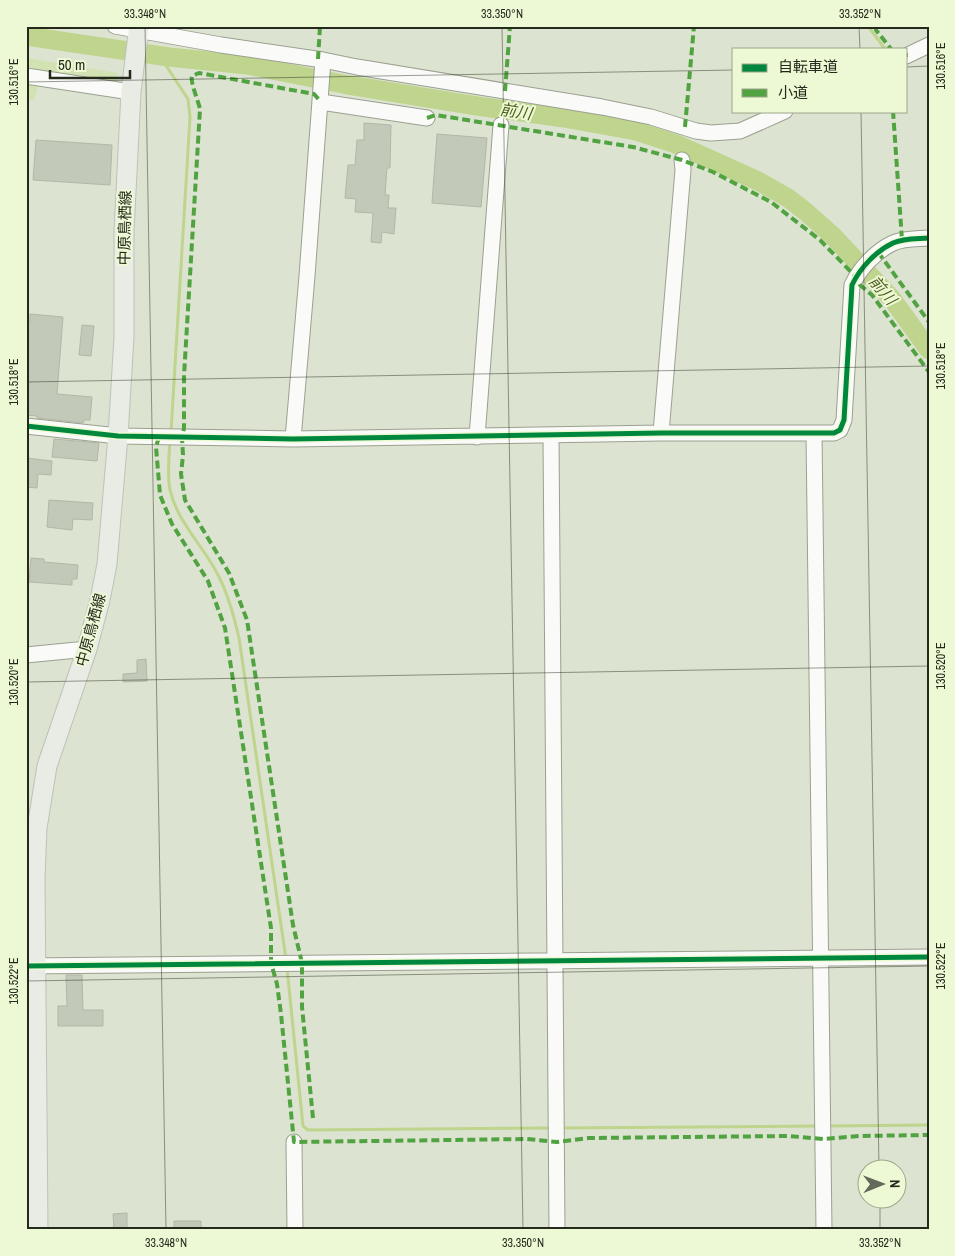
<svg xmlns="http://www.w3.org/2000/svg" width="955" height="1256" font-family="'Archivo Narrow','Noto Sans JP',sans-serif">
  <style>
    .green { fill: #d3e2b2 }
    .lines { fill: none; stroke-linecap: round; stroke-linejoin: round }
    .stream { stroke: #bfd48c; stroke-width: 3 }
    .river { stroke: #bfd48c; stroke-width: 19 }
    .building { fill: #c3c9b9; stroke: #b2b7a8 }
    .minor-casing { stroke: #9ba091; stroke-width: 17 }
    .major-casing { stroke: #bec2b8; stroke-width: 21 }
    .minor { stroke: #fafbf8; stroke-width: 15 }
    .major { stroke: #e9ece4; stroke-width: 19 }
    .quiet { stroke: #50a340; stroke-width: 4; stroke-dasharray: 8 4; stroke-linecap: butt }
    .cycleway-casing { stroke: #edf9d5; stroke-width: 8 }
    .cycleway { stroke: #00873e; stroke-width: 5 }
    .ticks { fill: none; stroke: #24291b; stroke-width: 1; stroke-opacity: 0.45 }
    .labels { text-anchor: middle; stroke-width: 4; stroke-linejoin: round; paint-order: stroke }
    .street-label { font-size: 15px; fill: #24291b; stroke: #edf9d5 }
    .water-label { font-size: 16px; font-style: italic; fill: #4d5e1c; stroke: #edf9d5 }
    .neatline { fill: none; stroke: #24291b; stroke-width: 2 }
    .ticks-label { font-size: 12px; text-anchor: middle; fill: #24291b }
  </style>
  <rect width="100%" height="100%" fill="#dce3d0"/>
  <path class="green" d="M 26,58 L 118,73 L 115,88 L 26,73 Z
    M 26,79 L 39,82 L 34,100 L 26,99 Z"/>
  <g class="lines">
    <path class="stream" d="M 868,26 L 885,49
      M 145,54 L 165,64 L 188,99 L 190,117 L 171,432
      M 170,440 C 169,456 167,474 170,490 C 177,521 203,546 217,573 C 228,593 234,616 239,638 L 286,959
      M 287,968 L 303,1126 L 308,1130 L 551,1128
      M 827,1126 L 929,1125
      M 559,1128 L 818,1126"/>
    <path class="river" d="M 26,36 L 169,57 L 247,65 L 348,85 L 477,106 L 564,118 L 636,131 L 676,144 L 758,181 L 788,198 L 805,211 L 832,235 L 892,299 L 929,350"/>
  </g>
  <path class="building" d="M 364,123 L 391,125 L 390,168 L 387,168 L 385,195 L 389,195 L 388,208 L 396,208 L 394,234 L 382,232 L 381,243 L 371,242 L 373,213 L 355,212 L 356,199 L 345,198 L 348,165 L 355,165 L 357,140 L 364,140 Z
    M 437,134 L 487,138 L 481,207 L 432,203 Z
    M 36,140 L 112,145 L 110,185 L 33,180 Z
    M 30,314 L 63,317 L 57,394 L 92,397 L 90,420 L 84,420 L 83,423 L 37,418 L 37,416 L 26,415 L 26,323 L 30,323 Z
    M 82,325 L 94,326 L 91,356 L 79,355 Z
    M 54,439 L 99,443 L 97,461 L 52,457 Z
    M 26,458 L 52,461 L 51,475 L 38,474 L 37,488 L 26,487 Z
    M 49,500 L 93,503 L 92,520 L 73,519 L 72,530 L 47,527 Z
    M 31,558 L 44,559 L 44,562 L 78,565 L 77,579 L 72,579 L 72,585 L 29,582 Z
    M 146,659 L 147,681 L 123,682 L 123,674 L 137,673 L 137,660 Z
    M 66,975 L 82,975 L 83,1010 L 103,1010 L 103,1026 L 58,1026 L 58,1006 L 67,1006 Z
    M 127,1213 L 127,1230 L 114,1230 L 113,1214 Z
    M 174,1221 L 201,1221 L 201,1229 L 174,1230 Z"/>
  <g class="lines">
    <defs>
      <path id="minor" d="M 115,26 L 221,45 L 323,60 L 357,67 L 602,107 L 651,117 L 696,131 L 711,133 L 740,131 L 785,111
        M 906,56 L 929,45
        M 26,76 L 131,92
        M 321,102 L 427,118
        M 26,426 L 118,436 L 293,439 L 661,433 L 834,433 L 840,430 L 844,420 L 852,285 C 860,268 876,251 893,243 C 904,238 917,239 929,238
        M 661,433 L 683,170 L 682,160
        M 814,433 L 824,1230
        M 551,435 L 557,1230
        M 477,437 L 501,125
        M 293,439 L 307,276 L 323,60
        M 26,655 L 87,649
        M 26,966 L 929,957
        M 294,1142 L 295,1230"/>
      <path id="major" d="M 38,1230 L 35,879 L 37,828 L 47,766 L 87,649 L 100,600 L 107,564 L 118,436 L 124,337 L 124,232 L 131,92 L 139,26"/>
    </defs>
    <use href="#minor" class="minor-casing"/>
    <use href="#major" class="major-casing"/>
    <use href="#minor" class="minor"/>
    <use href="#major" class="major"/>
    <path class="quiet" d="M 876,26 L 876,30 L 891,49
      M 906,55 L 908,55
      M 318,59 L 320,26
      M 505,91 L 510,26
      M 893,111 L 902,240
      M 427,118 L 436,115 L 633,147 L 682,160 L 713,172 L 771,202 L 820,240 L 856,277 L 860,285 L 872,295 L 929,372
      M 685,127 L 694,26
      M 878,252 L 929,322
      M 159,437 L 156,447 L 160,495 L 172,524 L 208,581 L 225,628 L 271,928 L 271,963 L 277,984 L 281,1014 L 294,1142 L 527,1139 L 557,1142 L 589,1138 L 789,1136 L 823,1139 L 860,1136 L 929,1135
      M 313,1118 L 302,1007 L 302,963 L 293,925 L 247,620 L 229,573 L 185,500 L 181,474 L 183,455 L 182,438 L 184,428 L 184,376 L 200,109 C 198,100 190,82 192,76 L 199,73 L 314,94 L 321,102"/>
    <defs>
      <path id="cycleway" d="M 26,426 L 118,436 L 293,439 L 661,433 L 834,433 L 840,430 L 844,420 L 852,285 C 860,268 876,251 893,243 C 904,238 917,239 929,238
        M 26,966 L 929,957"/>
    </defs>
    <use href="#cycleway" class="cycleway-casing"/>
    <use href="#cycleway" class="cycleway"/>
  </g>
  <path class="ticks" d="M 145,26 L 166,1230M 502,26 L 523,1230M 859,26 L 860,49M 906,67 L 929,66M 26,82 L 734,70M 861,111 L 879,1168M 26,382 L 929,366M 26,682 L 929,666M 26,981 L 929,966M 880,1198 L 880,1230"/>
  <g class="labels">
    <g class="street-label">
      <text transform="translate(125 228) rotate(-89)" y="5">中原鳥栖線</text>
      <text transform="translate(91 630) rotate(-75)" y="5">中原鳥栖線</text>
    </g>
    <g class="water-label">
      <text transform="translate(516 111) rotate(9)" y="6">前川</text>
      <text transform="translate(883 290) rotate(49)" y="6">前川</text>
    </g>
  </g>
  <rect width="955" height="1256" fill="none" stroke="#edf9d5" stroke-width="55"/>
  <rect x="732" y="48" width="175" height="65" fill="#edf9d5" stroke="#9da68b"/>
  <rect x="742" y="64" width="25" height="8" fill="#00873e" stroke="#9da68b"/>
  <text x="778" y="72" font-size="15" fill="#24291b">自転車道</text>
  <rect x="742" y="89" width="25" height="8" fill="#50a340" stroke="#9da68b"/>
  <text x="778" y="98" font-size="15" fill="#24291b">小道</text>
  <g transform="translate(882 1184) rotate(89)"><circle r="24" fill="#edf9d5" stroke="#9da68b"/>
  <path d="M0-4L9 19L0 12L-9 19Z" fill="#646a5a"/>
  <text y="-8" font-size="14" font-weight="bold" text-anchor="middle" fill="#24291b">N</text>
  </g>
  <path d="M50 70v8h80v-8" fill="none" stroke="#24291b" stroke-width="2.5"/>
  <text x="58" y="70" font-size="15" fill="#24291b" stroke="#edf9d5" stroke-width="4" paint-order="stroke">50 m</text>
  <rect x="28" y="28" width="900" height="1200" class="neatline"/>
  <g class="ticks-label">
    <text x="145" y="18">33.348°N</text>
    <text x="502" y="18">33.350°N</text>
    <text x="860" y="18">33.352°N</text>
    <text transform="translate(941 66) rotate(-90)" y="4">130.516°E</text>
    <text transform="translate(14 82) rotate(-90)" y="4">130.516°E</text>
    <text transform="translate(941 366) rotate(-90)" y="4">130.518°E</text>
    <text transform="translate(14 382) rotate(-90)" y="4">130.518°E</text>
    <text transform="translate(941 666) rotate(-90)" y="4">130.520°E</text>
    <text transform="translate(14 682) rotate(-90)" y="4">130.520°E</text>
    <text transform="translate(941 966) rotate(-90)" y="4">130.522°E</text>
    <text transform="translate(14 981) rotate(-90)" y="4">130.522°E</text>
    <text x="166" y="1247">33.348°N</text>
    <text x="523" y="1247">33.350°N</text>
    <text x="880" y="1247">33.352°N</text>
  </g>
</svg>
